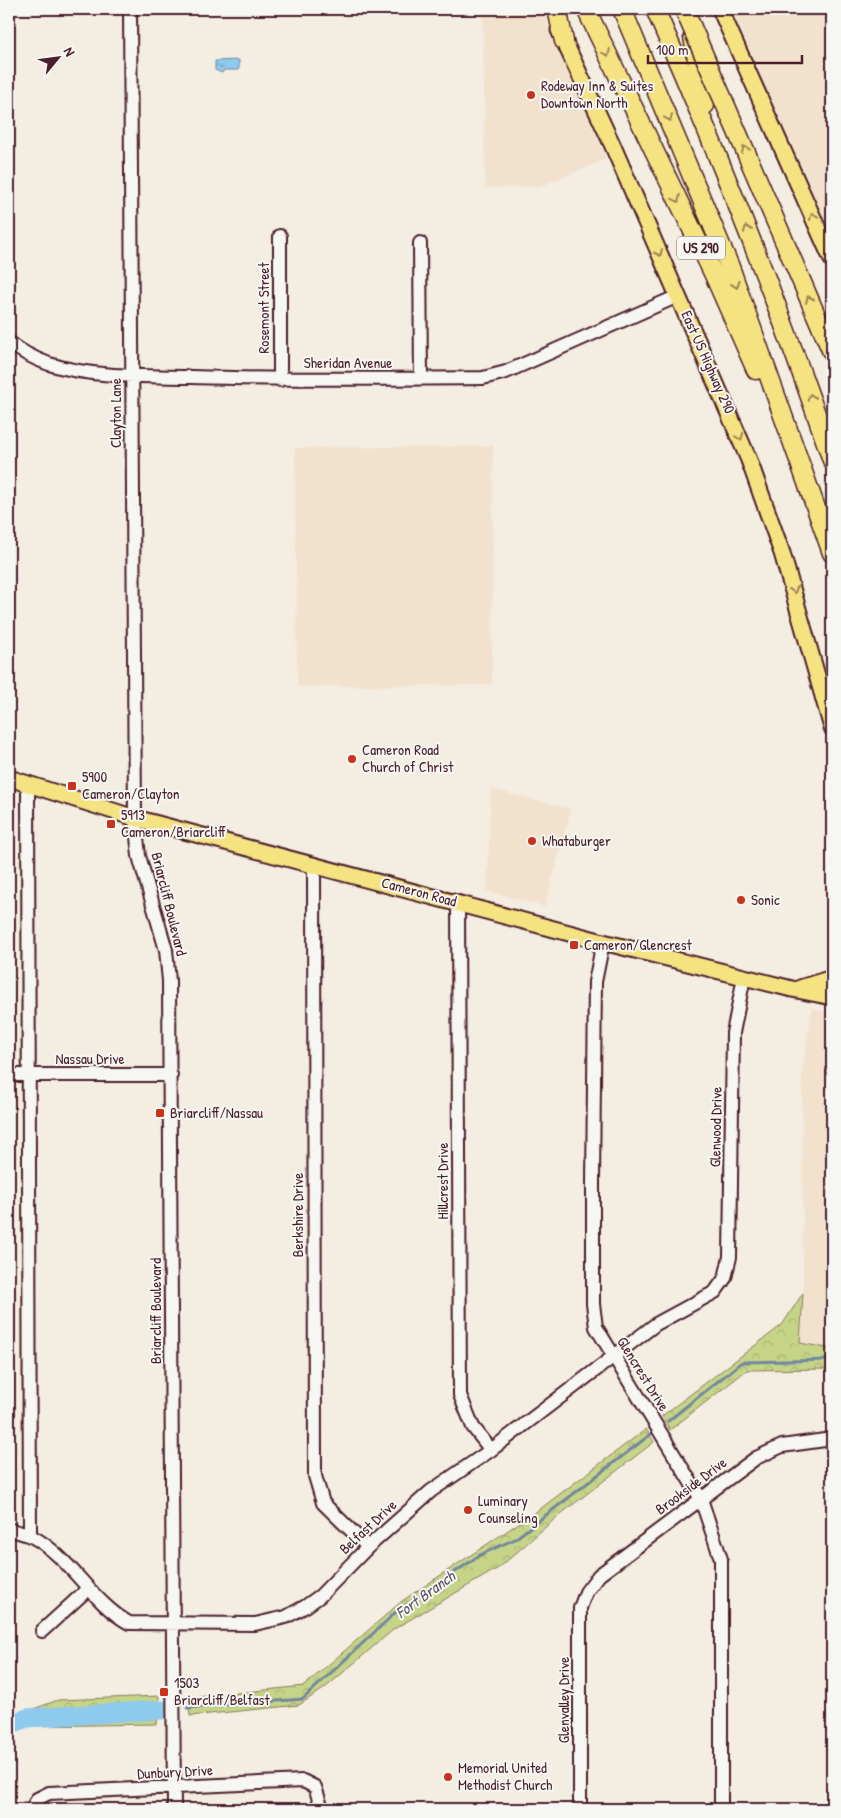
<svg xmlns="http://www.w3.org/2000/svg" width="841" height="1818" font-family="'Patrick Hand',sans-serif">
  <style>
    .built { fill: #f2e2cd }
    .forest { fill: url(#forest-crowns); stroke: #887a5a }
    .water { fill: url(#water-ripples); stroke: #72869f }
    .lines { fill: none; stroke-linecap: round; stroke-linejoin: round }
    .stream { stroke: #72869f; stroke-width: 3 }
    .river { stroke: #8dcaed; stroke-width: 19 }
    .minor-casing { stroke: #4a1f2b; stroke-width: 16 }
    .major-casing { stroke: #4a1f2b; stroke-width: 19 }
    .highway-casing { stroke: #4a1f2b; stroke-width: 21 }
    .minor { stroke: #f6f6f2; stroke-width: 12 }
    .major { stroke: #f5e382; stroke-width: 15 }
    .highway { stroke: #f5e382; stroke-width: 18 }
    .highway-bridge-casing { stroke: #4a1f2b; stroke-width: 21; stroke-linecap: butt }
    .highway-bridge { stroke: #f5e382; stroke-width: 18 }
    .oneway { stroke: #a08156 }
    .poi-dot { fill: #c8321e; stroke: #f6f6f2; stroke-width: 2 }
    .labels { text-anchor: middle; stroke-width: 4; stroke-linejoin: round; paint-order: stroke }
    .shield { fill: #f6f6f2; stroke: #7e6067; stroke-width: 1 }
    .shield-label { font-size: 14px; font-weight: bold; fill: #4a1f2b }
    .poi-label { font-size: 15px; fill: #4a1f2b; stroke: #f6f6f2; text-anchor: start }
    .street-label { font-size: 15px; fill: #4a1f2b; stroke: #f6f6f2 }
    .water-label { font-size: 16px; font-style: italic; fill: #5e5265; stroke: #f6f6f2 }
  </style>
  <defs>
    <pattern id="forest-crowns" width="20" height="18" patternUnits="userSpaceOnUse" patternTransform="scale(1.25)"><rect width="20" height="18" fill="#c6d488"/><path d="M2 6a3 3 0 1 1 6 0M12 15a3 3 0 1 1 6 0" fill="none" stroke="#acb676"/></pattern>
    <pattern id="water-ripples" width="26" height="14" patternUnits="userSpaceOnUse" patternTransform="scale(1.25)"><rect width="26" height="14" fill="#8dcaed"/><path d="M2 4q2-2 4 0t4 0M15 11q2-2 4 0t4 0" fill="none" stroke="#7badcb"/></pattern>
  </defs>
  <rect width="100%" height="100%" fill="#f4ede1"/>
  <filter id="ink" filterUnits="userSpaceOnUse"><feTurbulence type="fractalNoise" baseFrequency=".02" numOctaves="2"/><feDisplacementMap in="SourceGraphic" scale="10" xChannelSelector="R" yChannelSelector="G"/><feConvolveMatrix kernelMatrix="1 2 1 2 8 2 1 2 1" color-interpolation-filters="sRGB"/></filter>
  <g filter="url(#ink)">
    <path class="built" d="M 483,9 L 541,9 L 607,159 L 539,187 L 485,188 Z
      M 731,9 L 832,9 L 832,240 L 817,206 Z
      M 493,446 L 492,685 L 297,686 L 295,448 Z
      M 491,789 L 571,809 L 545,907 L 487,891 Z
      M 812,1008 L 832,1014 L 832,1349 L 828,1350 L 800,1343 L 803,1293 L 802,1072 Z"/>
    <path class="forest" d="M 803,1293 L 800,1343 L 832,1349 L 832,1369 L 747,1370 L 670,1430 L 662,1416 L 782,1325 Z
      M 646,1429 L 654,1442 L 557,1517 L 500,1567 L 394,1629 L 325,1688 L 299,1705 L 190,1716 L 188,1698 L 304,1686 L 402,1601 L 540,1509 Z
      M 159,1696 L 157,1724 L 29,1726 L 9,1734 L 9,1718 L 58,1700 Z"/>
    <path class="water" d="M 239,60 L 239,70 L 224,70 L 222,73 L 215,70 L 215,61 Z"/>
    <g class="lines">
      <path class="stream" d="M 668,1421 L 742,1362 L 832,1360
        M 187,1708 L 303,1699 L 395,1613 L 480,1555 L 515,1539 L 651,1434"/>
      <path class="river" d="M 9,1725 L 27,1718 L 161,1710"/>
      <defs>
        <path id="minor" d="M 130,9 L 135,818 L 139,856 L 166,950 L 169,981 L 174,1809
          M 280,236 L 280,380
          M 420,243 L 421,378
          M 9,342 C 20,351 35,359 49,364 C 94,378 145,376 192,377 C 289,380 386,379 483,378 L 506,372 L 678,296
          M 28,784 L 30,1536
          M 314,864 L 315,1476 L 323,1503 L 368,1547
          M 458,903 L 460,1395 L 473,1427 L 491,1450
          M 603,942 L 595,982 L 593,1183 L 593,1304 L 596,1327 L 701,1499 L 721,1559 L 721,1809
          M 9,1075 L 171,1075
          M 9,1529 C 16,1532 24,1533 31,1536 C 71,1557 90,1601 129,1623 L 255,1624 L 286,1617 L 306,1606 L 320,1596 L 368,1547 L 431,1491 L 491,1450 L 656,1324 L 715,1292 L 725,1278 L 730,1257 L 733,1033 L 744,977
          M 42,1631 L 88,1589
          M 32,1809 L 37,1799 L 49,1793 L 303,1781 L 315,1787 L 322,1809
          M 580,1809 L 580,1608 L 586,1592 L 599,1575 L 756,1458 L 782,1446 L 832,1439"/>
        <path id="major" d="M 720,9 L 832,260
          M 559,30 L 612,144 L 749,460 L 782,553 L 832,728
          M 9,778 L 135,818 L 603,942 L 792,989 L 832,997
          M 800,988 L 832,978"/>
        <path id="highway" d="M 557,9 L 564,41
          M 586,9 L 714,275 L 756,370
          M 622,9 L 730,267 L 832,553
          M 655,9 C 720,157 780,307 832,460
          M 693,37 L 705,105
          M 732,120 L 832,352"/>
      </defs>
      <use href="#minor" class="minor-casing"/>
      <use href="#major" class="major-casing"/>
      <use href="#highway" class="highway-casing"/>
      <use href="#minor" class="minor"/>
      <use href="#major" class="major"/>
      <use href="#highway" class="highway"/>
      <defs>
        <path id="highway-bridge" d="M 684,9 L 732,120"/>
      </defs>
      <use href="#highway-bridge" class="highway-bridge-casing"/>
      <use href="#highway-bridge" class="highway-bridge"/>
    </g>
    <defs><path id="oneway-chevron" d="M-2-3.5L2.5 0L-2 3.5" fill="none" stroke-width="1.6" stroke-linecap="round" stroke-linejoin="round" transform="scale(1.25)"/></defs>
    <g class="oneway">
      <use href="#oneway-chevron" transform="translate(607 53) rotate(64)"/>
      <use href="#oneway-chevron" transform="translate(669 118) rotate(67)"/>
      <use href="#oneway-chevron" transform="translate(745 149) rotate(-113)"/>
      <use href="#oneway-chevron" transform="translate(677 199) rotate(64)"/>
      <use href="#oneway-chevron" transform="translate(813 216) rotate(-113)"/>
      <use href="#oneway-chevron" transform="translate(747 229) rotate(-111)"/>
      <use href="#oneway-chevron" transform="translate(659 253) rotate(66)"/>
      <use href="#oneway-chevron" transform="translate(736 285) rotate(70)"/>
      <use href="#oneway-chevron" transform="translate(809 299) rotate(-114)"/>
      <use href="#oneway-chevron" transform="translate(811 397) rotate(-109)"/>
      <use href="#oneway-chevron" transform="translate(740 437) rotate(68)"/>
      <use href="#oneway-chevron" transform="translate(794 590) rotate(73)"/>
    </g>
  </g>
  <g class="poi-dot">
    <circle cx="531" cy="95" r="5"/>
    <circle cx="352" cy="759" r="5"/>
    <rect x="67" y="781" width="10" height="10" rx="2.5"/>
    <rect x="106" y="819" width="10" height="10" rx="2.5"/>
    <circle cx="532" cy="841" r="5"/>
    <circle cx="741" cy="900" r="5"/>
    <rect x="569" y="940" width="10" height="10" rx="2.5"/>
    <rect x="155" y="1108" width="10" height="10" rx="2.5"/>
    <circle cx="468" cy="1510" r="5"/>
    <rect x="159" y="1687" width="10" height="10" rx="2.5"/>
    <circle cx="448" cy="1777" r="5"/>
  </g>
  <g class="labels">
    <rect class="shield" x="677" y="236.5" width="48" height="23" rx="4"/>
    <g class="shield-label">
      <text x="701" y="253">US 290</text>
    </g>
    <g class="poi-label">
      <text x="541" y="91">Rodeway Inn &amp; Suites<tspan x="541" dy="17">Downtown North</tspan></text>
      <text x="362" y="755">Cameron Road<tspan x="362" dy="17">Church of Christ</tspan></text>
      <text x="82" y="782">5900<tspan x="82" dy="17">Cameron/Clayton</tspan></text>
      <text x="121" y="820">5913<tspan x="121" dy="17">Cameron/Briarcliff</tspan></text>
      <text x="542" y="846">Whataburger</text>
      <text x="751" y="905">Sonic</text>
      <text x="584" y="950">Cameron/Glencrest</text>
      <text x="170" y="1118">Briarcliff/Nassau</text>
      <text x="478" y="1506">Luminary<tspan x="478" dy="17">Counseling</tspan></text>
      <text x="174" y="1688">1503<tspan x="174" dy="17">Briarcliff/Belfast</tspan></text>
      <text x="458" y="1773">Memorial United<tspan x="458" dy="17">Methodist Church</tspan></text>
    </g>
    <g class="street-label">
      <text transform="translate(264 308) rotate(-90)" y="5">Rosemont Street</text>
      <text transform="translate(708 362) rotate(66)" y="5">East US Highway 290</text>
      <text x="348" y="368">Sheridan Avenue</text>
      <text transform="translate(116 413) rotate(-90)" y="5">Clayton Lane</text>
      <text transform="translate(419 892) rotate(15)" y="5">Cameron Road</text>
      <text transform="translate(169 904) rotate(76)" y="5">Briarcliff Boulevard</text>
      <text x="90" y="1064">Nassau Drive</text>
      <text transform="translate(716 1127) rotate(-89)" y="5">Glenwood Drive</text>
      <text transform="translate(443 1181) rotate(-90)" y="5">Hillcrest Drive</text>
      <text transform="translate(298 1215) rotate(-90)" y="5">Berkshire Drive</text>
      <text transform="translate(156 1311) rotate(-90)" y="5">Briarcliff Boulevard</text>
      <text transform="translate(643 1374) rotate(58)" y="5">Glencrest Drive</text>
      <text transform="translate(691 1486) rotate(-37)" y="5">Brookside Drive</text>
      <text transform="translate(368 1527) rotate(-43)" y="5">Belfast Drive</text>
      <text transform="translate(564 1700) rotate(-90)" y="5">Glenvalley Drive</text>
      <text transform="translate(175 1772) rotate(-3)" y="5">Dunbury Drive</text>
    </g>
    <g class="water-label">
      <text transform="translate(425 1594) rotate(-36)" y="6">Fort Branch</text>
    </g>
  </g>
  <rect width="841" height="1818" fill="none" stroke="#f6f6f2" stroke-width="30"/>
  <rect x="15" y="15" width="811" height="1788" fill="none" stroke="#4a1f2b" stroke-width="2" filter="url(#ink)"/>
  <g transform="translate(58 58) rotate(61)" stroke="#f6f6f2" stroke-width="4" paint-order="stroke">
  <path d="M0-4L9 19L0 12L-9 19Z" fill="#4a1f2b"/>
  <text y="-8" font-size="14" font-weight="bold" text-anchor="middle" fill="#4a1f2b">N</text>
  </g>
  <path d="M648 55v8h154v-8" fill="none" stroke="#4a1f2b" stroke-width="2.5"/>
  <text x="656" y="55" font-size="15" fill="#4a1f2b" stroke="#f6f6f2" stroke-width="4" paint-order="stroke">100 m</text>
</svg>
